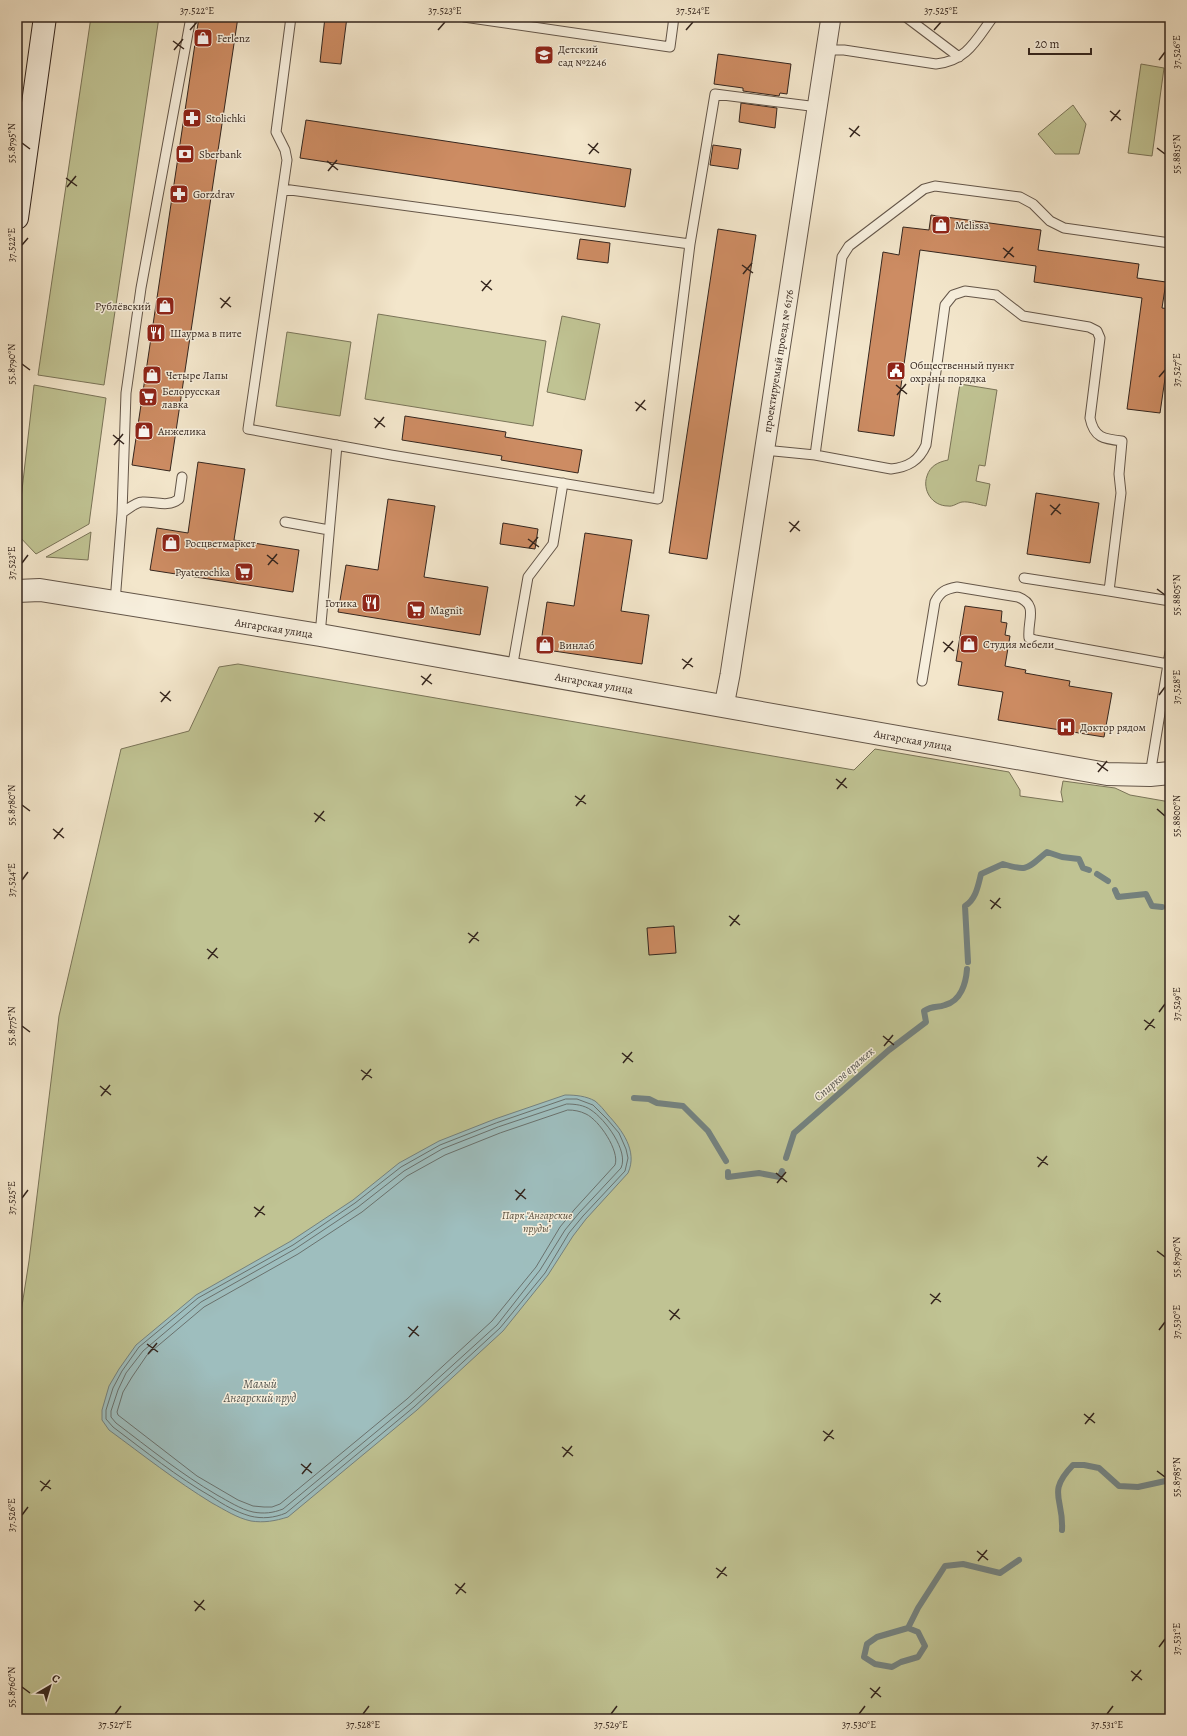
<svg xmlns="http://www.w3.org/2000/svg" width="1187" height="1736" font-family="Alegreya,serif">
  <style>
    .green { fill: #c0c393; stroke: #7a7458 }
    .water { fill: #9ebebe; stroke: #74817e }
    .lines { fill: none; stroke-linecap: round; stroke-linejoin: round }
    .shore { stroke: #6a726e; stroke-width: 1 }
    .stream { stroke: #74817e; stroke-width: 6 }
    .building { fill: #cd8c63; stroke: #35261e }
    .service-casing { stroke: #645649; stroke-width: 11 }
    .minor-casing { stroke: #645649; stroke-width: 21 }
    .tertiary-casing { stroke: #645649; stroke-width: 24 }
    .secondary-casing { stroke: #35261e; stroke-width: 24 }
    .service { stroke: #f7efdd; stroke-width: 9 }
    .minor { stroke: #f7efdd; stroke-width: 19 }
    .tertiary { stroke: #f7efdd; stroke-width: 22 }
    .secondary { stroke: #f7efdd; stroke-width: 22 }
    .ticks { fill: none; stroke: #35261e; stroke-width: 1.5 }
    .labels { text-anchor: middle; stroke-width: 3; stroke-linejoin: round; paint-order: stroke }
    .poi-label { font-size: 11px; fill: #35261e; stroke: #f7efdd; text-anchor: start }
    .street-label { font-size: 11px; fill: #35261e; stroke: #f7efdd }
    .park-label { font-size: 11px; font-style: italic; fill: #584d3b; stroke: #f7efdd }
    .water-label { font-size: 12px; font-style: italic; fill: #54544e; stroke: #f7efdd }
    .neatline { fill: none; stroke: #35261e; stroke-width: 1.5 }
    .ticks-label { font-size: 10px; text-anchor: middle; fill: #35261e }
  </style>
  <rect width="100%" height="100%" fill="#f3e6cb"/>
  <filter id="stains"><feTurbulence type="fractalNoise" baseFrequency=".005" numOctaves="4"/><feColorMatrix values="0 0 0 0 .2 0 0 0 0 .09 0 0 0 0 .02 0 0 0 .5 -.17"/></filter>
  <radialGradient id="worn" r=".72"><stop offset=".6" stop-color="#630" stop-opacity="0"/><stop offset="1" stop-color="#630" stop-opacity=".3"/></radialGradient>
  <path class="green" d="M 91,17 L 159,17 L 104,385 L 38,375 Z
    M 1141,64 L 1164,68 L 1152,156 L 1128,153 Z
    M 1073,105 L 1086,124 L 1079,154 L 1055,154 L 1038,134 Z
    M 378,314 L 546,341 L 533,426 L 365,399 Z
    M 562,316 L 600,324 L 585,400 L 547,392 Z
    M 287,332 L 351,342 L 340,416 L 276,406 Z
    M 960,384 L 997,390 L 985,466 L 979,465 L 976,481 L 990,484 L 986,506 C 980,505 969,501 962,502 C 957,503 953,507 948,506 C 932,506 922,490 927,476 C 930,466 938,462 948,460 Z
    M 34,385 L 106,398 L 89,524 L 36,554 L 17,534 Z
    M 91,532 L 88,560 L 46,557 Z
    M 238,664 L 854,770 L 875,749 L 1009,772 L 1020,790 L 1020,796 L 1063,802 L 1061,792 L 1063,781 L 1115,788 L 1130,795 L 1170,802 L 1170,1719 L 17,1719 L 17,1338 L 29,1261 L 59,1016 L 121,749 L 189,731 L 219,667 Z"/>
  <path class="water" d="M 565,1095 C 576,1095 586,1096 595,1101 C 600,1105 604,1110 608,1115 C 622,1130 638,1151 628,1173 L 586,1219 L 573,1236 L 548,1275 L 503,1331 L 417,1410 L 288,1517 C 275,1521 264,1523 251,1521 C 237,1518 225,1510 212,1503 C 176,1481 143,1455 109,1430 L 102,1420 L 102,1410 L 109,1386 L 119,1369 L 136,1345 L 196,1295 L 291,1241 L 353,1200 L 399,1163 L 439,1141 L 495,1119 Z"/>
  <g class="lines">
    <path class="shore" d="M 566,1099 L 577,1099 L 593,1105 L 607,1119 L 619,1133 L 626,1149 L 628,1158 L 625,1171 L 583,1216 L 569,1233 L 545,1273 L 500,1328 L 414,1407 L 286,1513 C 274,1518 262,1519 250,1516 C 236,1512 224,1505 212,1497 C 177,1477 145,1451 113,1427 L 106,1419 L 106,1410 L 113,1388 L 122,1371 L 139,1347 L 198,1298 L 293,1245 L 355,1203 L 401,1167 L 440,1145 L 496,1123 Z
      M 567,1104 C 575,1104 584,1105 591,1110 C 605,1119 629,1151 621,1168 L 579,1213 L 565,1230 L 540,1270 L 497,1325 L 411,1403 L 283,1509 C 273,1513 264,1514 253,1512 C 240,1509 228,1501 217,1495 C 181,1474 149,1448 116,1423 L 111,1417 L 111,1411 L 118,1390 L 126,1373 L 143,1351 L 201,1302 L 295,1249 L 358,1207 L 404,1171 L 442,1149 L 498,1127 Z
      M 568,1110 C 574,1110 580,1111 586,1114 C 599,1120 620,1151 615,1165 L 574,1210 L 560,1227 L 536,1267 L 492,1321 L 407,1399 L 280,1504 L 272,1507 L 264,1507 L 253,1506 L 238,1500 L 197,1476 L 118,1415 L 117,1412 L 123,1392 L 132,1377 L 147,1355 L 204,1307 L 298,1254 L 362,1212 L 407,1176 L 445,1155 L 500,1133 Z"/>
    <path class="stream" d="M 1097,874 L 1108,881
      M 1115,890 L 1118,897 L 1146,894 L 1152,906 L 1162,907
      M 968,962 L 965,906 C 976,899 978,886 981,874 L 1003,864 C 1029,872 1027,868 1047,852 L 1062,857 L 1079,859 L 1083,868 L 1089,870
      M 634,1098 L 649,1099 L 657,1103 L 683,1106 L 708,1131 L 726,1161
      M 786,1158 L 794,1133 L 889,1050 L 926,1022 L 924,1011 C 933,1005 937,1008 945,1005 C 961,1001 966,983 967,969
      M 728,1172 L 728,1177 L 759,1173 L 780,1177 L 782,1171
      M 1062,1530 C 1064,1498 1046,1493 1073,1465 L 1084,1465 L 1099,1468 L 1119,1486 L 1138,1487 L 1170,1480
      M 908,1628 L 918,1632 L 925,1646 L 918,1657 L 901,1662 L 892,1667 L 875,1664 L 864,1657 L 867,1644 L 877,1637 Z
      M 908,1628 L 918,1608 L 945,1566 L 963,1564 L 1000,1573 L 1019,1560"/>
  </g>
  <path class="building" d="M 199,17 L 238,17 L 170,471 L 132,465 Z
    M 325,17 L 347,17 L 341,64 L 320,62 Z
    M 718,54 L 791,64 L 787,94 L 780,93 L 779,96 L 743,91 L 743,88 L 714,84 Z
    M 741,103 L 777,108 L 775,128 L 739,122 Z
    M 306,120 L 631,169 L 625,207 L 300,158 Z
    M 713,145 L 741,149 L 738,169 L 710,165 Z
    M 931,215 L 1041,230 L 1038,250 L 1139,264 L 1137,278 L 1166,282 L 1162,308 L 1170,309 L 1170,344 L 1160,413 L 1127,409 L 1142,298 L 1034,282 L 1036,266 L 920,250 L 894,436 L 858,431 L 883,252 L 899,255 L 903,227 L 929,230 Z
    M 718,229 L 756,235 L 707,559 L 669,553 Z
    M 580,239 L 610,243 L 608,263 L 577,259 Z
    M 405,416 L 506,432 L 505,437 L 582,450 L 578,473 L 501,460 L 502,456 L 402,440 Z
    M 198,462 L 245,469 L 234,540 L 299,550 L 293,592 L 150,570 L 157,528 L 188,533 Z
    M 1036,493 L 1099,503 L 1090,563 L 1027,554 Z
    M 388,499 L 435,506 L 424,577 L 488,587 L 480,635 L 338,612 L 346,565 L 378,570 Z
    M 503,523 L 538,529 L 535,549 L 500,544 Z
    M 585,533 L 632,540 L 621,611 L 649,615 L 642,664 L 540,649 L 547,602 L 574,606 Z
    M 965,606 L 1002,611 L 1001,622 L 1007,623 L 1005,635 L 1010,636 L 1005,666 L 1026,670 L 1025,673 L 1070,681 L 1069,686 L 1112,693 L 1104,737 L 998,720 L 1003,692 L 958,685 L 962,662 L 956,661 Z
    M 674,926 L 676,953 L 649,955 L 647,928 Z"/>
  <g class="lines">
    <defs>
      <path id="service" d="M 464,17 L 670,47 L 674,17
        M 906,17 L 959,57
        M 826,50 L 844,50 L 936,64 C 967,61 976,40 993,17
        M 283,189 L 690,244 L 658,499 L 391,455 L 248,429 L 287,160 L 285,150 L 276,132 L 291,17
        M 690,244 L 715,94 L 818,107
        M 764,450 L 815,455 L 891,469 C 908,467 919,461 926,445 L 945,305 L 953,295 L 965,291 L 996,295 L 1023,316 L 1089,327 L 1097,331 L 1100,338 L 1090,418 C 1094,438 1104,439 1122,441 L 1119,474 L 1121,493 L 1109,591 L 1170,601
        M 815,455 L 842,257 L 849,246 L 924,189 L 935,186 L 1020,197 L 1033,204 L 1050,221 L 1064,228 L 1170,243
        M 122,513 C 128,509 136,502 142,502 C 154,501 168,508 179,499 L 182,477
        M 285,522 L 329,530
        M 1024,578 L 1109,591
        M 115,602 L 122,513 L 126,393 L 141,288 L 191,17
        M 320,635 L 337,445
        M 1168,664 L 1170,652
        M 512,669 L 528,577 L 553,544 L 563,483
        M 922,681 L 935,602 C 940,592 945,589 957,587 L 1018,597 C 1039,605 1027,620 1029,638 L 1035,640 L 1168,664 L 1150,775"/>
      <path id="minor" d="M 724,706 L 730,675 L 831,17"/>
      <path id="tertiary" d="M 17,591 L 40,590 L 320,635 L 1107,774 L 1150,775 L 1170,773"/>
      <path id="secondary" d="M 17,218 L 45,17"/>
    </defs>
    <use href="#service" class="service-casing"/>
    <use href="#minor" class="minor-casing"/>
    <use href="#tertiary" class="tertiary-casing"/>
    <use href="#secondary" class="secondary-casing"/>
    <use href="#service" class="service"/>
    <use href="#minor" class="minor"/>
    <use href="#tertiary" class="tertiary"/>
    <use href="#secondary" class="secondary"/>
  </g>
  <path class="ticks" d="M 190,30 L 197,22M 438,30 L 445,22M 686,30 L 693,22M 934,30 L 941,22M 173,41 L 184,49M 174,50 L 183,39M 1159,60 L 1165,52M 1110,111 L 1121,120M 1111,121 L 1120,110M 849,128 L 860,136M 850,137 L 859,126M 22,143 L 30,149M 588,144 L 599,153M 1157,148 L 1165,154M 589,154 L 598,143M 327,161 L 338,170M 328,171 L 337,160M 66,178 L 77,186M 67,187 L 76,176M 22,245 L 28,238M 1003,248 L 1014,257M 1004,258 L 1013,247M 742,265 L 753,273M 743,274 L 752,263M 481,281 L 492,290M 482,291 L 491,280M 220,298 L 231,307M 221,308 L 230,297M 22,364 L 30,370M 1159,377 L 1165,370M 896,385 L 907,394M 897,395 L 906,384M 635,402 L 646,410M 636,411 L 645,400M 374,418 L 385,427M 375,428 L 384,417M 113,435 L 124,444M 114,445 L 123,434M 1050,505 L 1061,514M 1051,515 L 1060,504M 789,522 L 800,531M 790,532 L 799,521M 528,539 L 539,547M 529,548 L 538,537M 267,555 L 278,564M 22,563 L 28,555M 268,565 L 277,554M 1157,589 L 1165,595M 943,642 L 954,651M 944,652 L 953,641M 682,659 L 693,667M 683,669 L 692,658M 421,676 L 432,684M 422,685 L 431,674M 160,692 L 171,701M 1159,695 L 1165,687M 161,702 L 170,691M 1097,763 L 1108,771M 1098,772 L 1107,761M 836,779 L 847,788M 837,789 L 846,778M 575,796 L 586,804M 22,805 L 30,811M 576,806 L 585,795M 1157,809 L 1165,816M 314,813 L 325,821M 315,822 L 324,811M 53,829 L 64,838M 54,839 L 63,828M 22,880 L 28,872M 990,900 L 1001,908M 991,909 L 1000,898M 729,916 L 740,925M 730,926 L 739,915M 468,933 L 479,941M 469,943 L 478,932M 207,949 L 218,958M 208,959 L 217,948M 1159,1012 L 1165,1004M 1144,1020 L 1155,1028M 22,1026 L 30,1032M 1145,1030 L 1154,1019M 883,1036 L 894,1045M 884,1046 L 893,1035M 622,1053 L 633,1062M 623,1063 L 632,1052M 361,1070 L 372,1078M 362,1080 L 371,1069M 100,1086 L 111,1095M 101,1096 L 110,1085M 1037,1157 L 1048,1165M 1038,1167 L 1047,1156M 776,1173 L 787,1182M 777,1183 L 786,1172M 515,1190 L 526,1199M 22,1198 L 28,1190M 516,1200 L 525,1189M 254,1207 L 265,1215M 255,1217 L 264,1206M 1157,1251 L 1165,1257M 930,1294 L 941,1302M 931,1304 L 940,1293M 669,1310 L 680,1319M 670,1320 L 679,1309M 408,1327 L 419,1336M 1159,1330 L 1165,1322M 409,1337 L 418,1326M 147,1344 L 158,1352M 148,1354 L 157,1343M 1084,1414 L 1095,1423M 1085,1424 L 1094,1413M 823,1431 L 834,1439M 824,1441 L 833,1430M 562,1447 L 573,1456M 563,1457 L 572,1446M 301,1464 L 312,1473M 1157,1471 L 1165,1477M 302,1474 L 311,1463M 40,1481 L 51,1489M 41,1491 L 50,1480M 22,1515 L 28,1507M 977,1551 L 988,1560M 978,1561 L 987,1550M 716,1568 L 727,1576M 717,1578 L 726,1567M 455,1584 L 466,1593M 456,1594 L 465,1583M 194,1601 L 205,1610M 195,1611 L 204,1600M 1159,1647 L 1165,1639M 1131,1671 L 1142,1680M 1132,1681 L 1141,1670M 22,1687 L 30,1693M 870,1688 L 881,1697M 871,1698 L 880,1687M 115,1714 L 121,1706M 363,1714 L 369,1706M 611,1714 L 617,1706M 859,1714 L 865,1706M 1107,1714 L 1113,1706"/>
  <defs>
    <symbol id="shop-square" viewBox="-11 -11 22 22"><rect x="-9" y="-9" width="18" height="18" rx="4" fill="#8f2418" stroke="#f7efdd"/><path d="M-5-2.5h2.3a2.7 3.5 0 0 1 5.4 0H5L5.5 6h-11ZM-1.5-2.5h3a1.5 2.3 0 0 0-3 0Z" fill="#fff"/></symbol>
    <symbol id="school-square" viewBox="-11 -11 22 22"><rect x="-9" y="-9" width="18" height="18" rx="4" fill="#8f2418" stroke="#f7efdd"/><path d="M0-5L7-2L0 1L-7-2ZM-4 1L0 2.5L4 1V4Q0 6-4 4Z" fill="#fff"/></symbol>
    <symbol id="pharmacy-square" viewBox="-11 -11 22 22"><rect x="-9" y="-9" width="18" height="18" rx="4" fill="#8f2418" stroke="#f7efdd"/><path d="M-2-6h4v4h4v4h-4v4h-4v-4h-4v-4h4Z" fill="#fff"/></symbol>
    <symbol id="bank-square" viewBox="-11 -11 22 22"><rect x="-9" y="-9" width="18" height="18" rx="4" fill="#8f2418" stroke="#f7efdd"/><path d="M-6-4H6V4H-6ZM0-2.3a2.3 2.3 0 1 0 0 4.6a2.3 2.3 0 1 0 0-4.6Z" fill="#fff"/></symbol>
    <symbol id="restaurant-square" viewBox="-11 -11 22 22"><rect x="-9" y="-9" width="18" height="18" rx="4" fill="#8f2418" stroke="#f7efdd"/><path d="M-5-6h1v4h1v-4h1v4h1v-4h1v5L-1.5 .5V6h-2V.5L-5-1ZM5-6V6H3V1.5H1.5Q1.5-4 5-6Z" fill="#fff"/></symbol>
    <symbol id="civic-square" viewBox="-11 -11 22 22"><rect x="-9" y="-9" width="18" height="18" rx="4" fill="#8f2418" stroke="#f7efdd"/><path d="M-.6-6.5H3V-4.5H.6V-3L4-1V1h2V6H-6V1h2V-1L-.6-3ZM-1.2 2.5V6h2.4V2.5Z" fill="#fff"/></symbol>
    <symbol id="supermarket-square" viewBox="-11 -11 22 22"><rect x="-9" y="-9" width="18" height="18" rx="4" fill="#8f2418" stroke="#f7efdd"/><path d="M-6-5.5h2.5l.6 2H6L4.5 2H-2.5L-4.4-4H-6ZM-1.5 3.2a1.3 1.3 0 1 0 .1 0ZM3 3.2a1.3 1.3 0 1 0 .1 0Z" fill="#fff"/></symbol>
    <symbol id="hospital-square" viewBox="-11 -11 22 22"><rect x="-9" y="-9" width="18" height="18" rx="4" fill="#8f2418" stroke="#f7efdd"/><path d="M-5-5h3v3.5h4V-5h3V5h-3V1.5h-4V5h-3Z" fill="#fff"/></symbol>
  </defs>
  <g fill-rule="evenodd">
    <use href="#shop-square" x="192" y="27" width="22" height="22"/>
    <use href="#school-square" x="533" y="44" width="22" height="22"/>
    <use href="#pharmacy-square" x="181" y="107" width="22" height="22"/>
    <use href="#bank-square" x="174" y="143" width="22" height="22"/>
    <use href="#pharmacy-square" x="168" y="183" width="22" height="22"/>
    <use href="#shop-square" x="930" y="214" width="22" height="22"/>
    <use href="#shop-square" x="154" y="295" width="22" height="22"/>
    <use href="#restaurant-square" x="145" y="322" width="22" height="22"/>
    <use href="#civic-square" x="885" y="360" width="22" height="22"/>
    <use href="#shop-square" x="141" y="364" width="22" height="22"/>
    <use href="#supermarket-square" x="137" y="386" width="22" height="22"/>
    <use href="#shop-square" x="133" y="420" width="22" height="22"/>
    <use href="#shop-square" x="160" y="532" width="22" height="22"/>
    <use href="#supermarket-square" x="233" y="561" width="22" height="22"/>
    <use href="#restaurant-square" x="360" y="592" width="22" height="22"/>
    <use href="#supermarket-square" x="405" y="599" width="22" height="22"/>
    <use href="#shop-square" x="958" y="633" width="22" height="22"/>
    <use href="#shop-square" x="534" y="634" width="22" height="22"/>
    <use href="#hospital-square" x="1055" y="716" width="22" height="22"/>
  </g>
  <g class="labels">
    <g class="poi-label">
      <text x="217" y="42">Ferlenz</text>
      <text x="558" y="53">Детский<tspan x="558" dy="13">сад №2246</tspan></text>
      <text x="206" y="122">Stolichki</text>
      <text x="199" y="158">Sberbank</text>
      <text x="193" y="198">Gorzdrav</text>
      <text x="955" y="229">Melissa</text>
      <text x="151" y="310" text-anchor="end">Рублёвский</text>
      <text x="170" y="337">Шаурма в пите</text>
      <text x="910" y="369">Общественный пункт<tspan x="910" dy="13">охраны порядка</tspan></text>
      <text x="166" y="379">Четыре Лапы</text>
      <text x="162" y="395">Белорусская<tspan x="162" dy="13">лавка</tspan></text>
      <text x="158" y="435">Анжелика</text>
      <text x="185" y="547">Росцветмаркет</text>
      <text x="230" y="576" text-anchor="end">Pyaterochka</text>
      <text x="357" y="607" text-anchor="end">Готика</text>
      <text x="430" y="614">Magnit</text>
      <text x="983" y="648">Студия мебели</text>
      <text x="559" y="649">Винлаб</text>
      <text x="1080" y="731">Доктор рядом</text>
    </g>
    <g class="street-label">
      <text transform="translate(778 361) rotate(-81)" y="4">проектируемый проезд № 6176</text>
      <text transform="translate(274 628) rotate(9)" y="4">Ангарская улица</text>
      <text transform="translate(594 683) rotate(10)" y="4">Ангарская улица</text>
      <text transform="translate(913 740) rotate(10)" y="4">Ангарская улица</text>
    </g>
    <g class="park-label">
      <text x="537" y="1219">Парк "Ангарские<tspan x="537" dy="13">пруды"</tspan></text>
    </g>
    <g class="water-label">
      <text transform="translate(844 1074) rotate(-41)" y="4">Спирков вражек</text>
      <text x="260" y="1388">Малый<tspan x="260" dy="14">Ангарский пруд</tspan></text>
    </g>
  </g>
  <rect width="1187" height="1736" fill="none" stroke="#f3e6cb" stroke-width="44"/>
  <g transform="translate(50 1686) rotate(38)" stroke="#f7efdd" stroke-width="3" paint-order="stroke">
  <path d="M0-3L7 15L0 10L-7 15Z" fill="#35261e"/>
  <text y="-6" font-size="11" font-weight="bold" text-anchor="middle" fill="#35261e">С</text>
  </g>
  <path d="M1029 48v6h62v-6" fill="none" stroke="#35261e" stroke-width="2"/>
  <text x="1035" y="48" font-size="12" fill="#35261e" stroke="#f7efdd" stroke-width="3" paint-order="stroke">20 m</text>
  <rect x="22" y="22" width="1143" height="1692" class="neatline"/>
  <g class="ticks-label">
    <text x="197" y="14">37.522°E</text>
    <text x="445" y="14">37.523°E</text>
    <text x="693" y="14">37.524°E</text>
    <text x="941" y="14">37.525°E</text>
    <text transform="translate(1176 52) rotate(-90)" y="4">37.526°E</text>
    <text transform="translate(11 143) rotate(-90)" y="4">55.8795°N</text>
    <text transform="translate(1176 154) rotate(-90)" y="4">55.8815°N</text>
    <text transform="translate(11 245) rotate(-90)" y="4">37.522°E</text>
    <text transform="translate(11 364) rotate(-90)" y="4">55.8790°N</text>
    <text transform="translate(1176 370) rotate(-90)" y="4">37.527°E</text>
    <text transform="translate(11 563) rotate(-90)" y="4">37.523°E</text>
    <text transform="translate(1176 595) rotate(-90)" y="4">55.8805°N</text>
    <text transform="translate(1176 687) rotate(-90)" y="4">37.528°E</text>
    <text transform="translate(11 805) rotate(-90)" y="4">55.8780°N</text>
    <text transform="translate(1176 816) rotate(-90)" y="4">55.8800°N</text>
    <text transform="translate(11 880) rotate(-90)" y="4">37.524°E</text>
    <text transform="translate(1176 1004) rotate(-90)" y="4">37.529°E</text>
    <text transform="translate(11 1026) rotate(-90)" y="4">55.8775°N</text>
    <text transform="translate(11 1198) rotate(-90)" y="4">37.525°E</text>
    <text transform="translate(1176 1257) rotate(-90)" y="4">55.8790°N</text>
    <text transform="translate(1176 1322) rotate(-90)" y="4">37.530°E</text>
    <text transform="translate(1176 1477) rotate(-90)" y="4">55.8785°N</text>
    <text transform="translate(11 1515) rotate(-90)" y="4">37.526°E</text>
    <text transform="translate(1176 1639) rotate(-90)" y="4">37.531°E</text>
    <text transform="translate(11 1687) rotate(-90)" y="4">55.8760°N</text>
    <text x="115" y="1728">37.527°E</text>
    <text x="363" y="1728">37.528°E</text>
    <text x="611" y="1728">37.529°E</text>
    <text x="859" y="1728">37.530°E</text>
    <text x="1107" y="1728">37.531°E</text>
  </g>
  <rect width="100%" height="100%" filter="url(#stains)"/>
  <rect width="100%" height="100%" fill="url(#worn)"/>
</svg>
